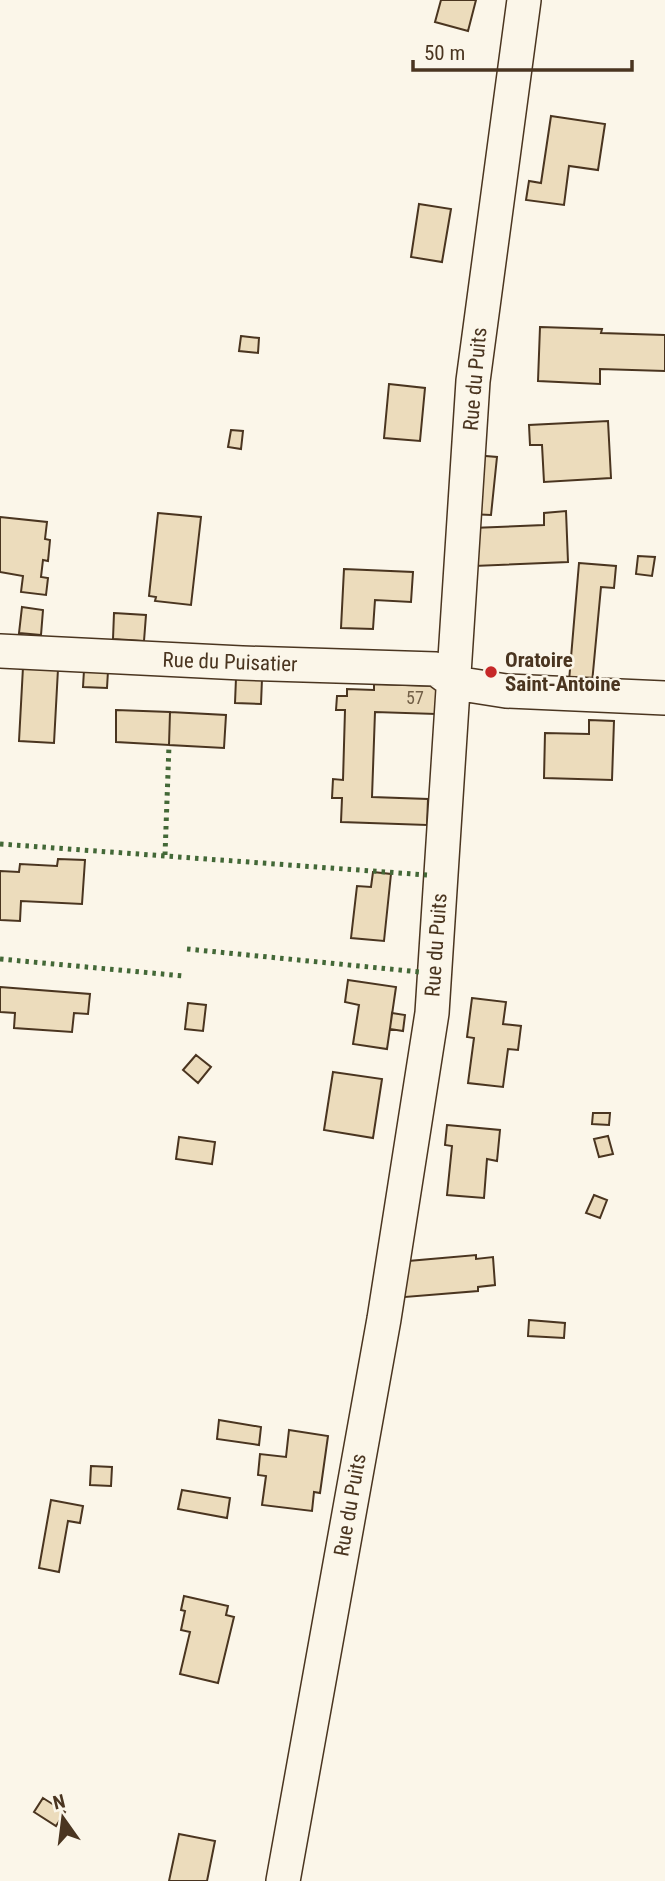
<svg xmlns="http://www.w3.org/2000/svg" width="665" height="1881" font-family="'Roboto Condensed',sans-serif">
  <style>
    .building { fill: #ecdcbc; stroke: #4a3520; stroke-width: 2 }
    .lines { fill: none; stroke-linecap: round; stroke-linejoin: round }
    .minor-casing { stroke: #4a3520; stroke-width: 36 }
    .minor { stroke: #fbf6e9; stroke-width: 33 }
    .hedge { stroke: #436837; stroke-width: 5; stroke-dasharray: 3.5 5; stroke-linecap: butt }
    .poi-dot { fill: #c62828; stroke: #fbf6e9; stroke-width: 2.5 }
    .labels { text-anchor: middle; stroke-width: 5; stroke-linejoin: round; paint-order: stroke }
    .number-label { font-size: 18px; fill: #725f47 }
    .street-label { font-size: 21px; fill: #4a3520; stroke: #fbf6e9 }
    .poi-label { font-size: 21px; font-weight: bold; fill: #4a3520; stroke: #fbf6e9; text-anchor: start }
  </style>
  <rect width="100%" height="100%" fill="#fbf6e9"/>
  <path class="building" d="M 441,0 L 476,0 L 468,31 L 435,22 Z
    M 551,116 L 605,124 L 598,170 L 569,166 L 564,205 L 526,200 L 529,181 L 541,183 Z
    M 419,204 L 451,209 L 442,262 L 411,257 Z
    M 540,327 L 602,329 L 601,333 L 665,335 L 665,371 L 600,369 L 600,384 L 538,381 Z
    M 241,336 L 259,338 L 258,353 L 239,351 Z
    M 389,384 L 425,388 L 420,441 L 384,438 Z
    M 608,421 L 611,478 L 544,482 L 542,445 L 530,445 L 529,425 Z
    M 231,430 L 243,431 L 241,449 L 228,447 Z
    M 474,455 L 497,457 L 491,515 L 469,514 Z
    M 566,511 L 568,562 L 474,566 L 472,528 L 544,525 L 544,513 Z
    M 158,513 L 201,517 L 191,605 L 155,601 L 156,597 L 149,596 Z
    M 0,517 L 47,522 L 45,539 L 50,540 L 48,561 L 43,560 L 41,577 L 48,578 L 46,595 L 21,592 L 23,576 L 0,572 Z
    M 638,556 L 655,557 L 652,576 L 636,574 Z
    M 579,563 L 616,566 L 614,588 L 601,587 L 592,683 L 569,681 Z
    M 344,569 L 413,572 L 411,602 L 375,600 L 373,629 L 341,628 Z
    M 22,607 L 43,610 L 41,635 L 19,633 Z
    M 114,613 L 146,615 L 144,641 L 113,639 Z
    M 23,667 L 58,669 L 54,743 L 19,741 Z
    M 84,670 L 108,671 L 107,688 L 83,687 Z
    M 236,678 L 262,679 L 261,704 L 235,703 Z
    M 374,684 L 437,686 L 436,714 L 375,712 L 372,797 L 428,799 L 427,825 L 341,822 L 342,798 L 332,798 L 333,779 L 343,780 L 345,710 L 336,710 L 337,696 L 347,696 L 347,689 L 374,690 Z
    M 116,710 L 170,712 L 169,745 L 116,742 Z
    M 170,712 L 226,715 L 224,748 L 169,745 Z
    M 589,720 L 614,721 L 612,780 L 544,778 L 545,733 L 589,734 Z
    M 58,859 L 85,860 L 82,904 L 21,901 L 20,921 L 0,920 L 0,871 L 19,872 L 20,864 L 57,866 Z
    M 373,872 L 391,874 L 384,941 L 351,938 L 357,886 L 371,887 Z
    M 348,980 L 396,987 L 387,1049 L 353,1044 L 359,1005 L 345,1002 Z
    M 0,987 L 90,994 L 88,1014 L 74,1013 L 72,1032 L 14,1028 L 15,1013 L 0,1012 Z
    M 472,998 L 506,1002 L 503,1024 L 521,1026 L 518,1050 L 508,1049 L 503,1087 L 468,1083 L 474,1038 L 467,1037 Z
    M 188,1003 L 206,1005 L 203,1031 L 185,1029 Z
    M 392,1013 L 405,1015 L 403,1031 L 390,1029 Z
    M 196,1055 L 211,1067 L 198,1083 L 183,1070 Z
    M 333,1072 L 382,1079 L 373,1138 L 324,1130 Z
    M 593,1113 L 610,1113 L 609,1125 L 592,1124 Z
    M 447,1125 L 500,1130 L 497,1161 L 487,1159 L 484,1198 L 447,1195 L 452,1146 L 445,1145 Z
    M 608,1136 L 613,1154 L 599,1157 L 594,1139 Z
    M 179,1137 L 215,1142 L 212,1164 L 176,1159 Z
    M 594,1195 L 607,1200 L 600,1218 L 586,1213 Z
    M 476,1255 L 476,1259 L 493,1257 L 495,1285 L 478,1287 L 478,1291 L 393,1298 L 397,1262 Z
    M 529,1320 L 565,1323 L 564,1338 L 528,1336 Z
    M 219,1420 L 261,1427 L 259,1445 L 217,1439 Z
    M 289,1430 L 328,1436 L 320,1493 L 314,1492 L 312,1511 L 262,1505 L 266,1476 L 258,1475 L 260,1454 L 286,1457 Z
    M 91,1466 L 112,1467 L 111,1486 L 90,1485 Z
    M 182,1490 L 230,1498 L 227,1518 L 178,1509 Z
    M 51,1500 L 83,1506 L 80,1523 L 68,1521 L 59,1572 L 39,1568 Z
    M 184,1596 L 228,1606 L 226,1615 L 234,1617 L 218,1683 L 180,1674 L 190,1632 L 181,1630 L 185,1611 L 181,1610 Z
    M 43,1798 L 65,1812 L 56,1826 L 34,1812 Z
    M 179,1834 L 215,1841 L 207,1881 L 169,1881 Z"/>
  <g class="lines">
    <defs>
      <path id="minor" d="M 0,651 L 242,663 L 436,669 L 455,683 L 506,691 L 665,698
        M 283,1881 L 384,1319 L 432,1013 L 473,381 L 524,0"/>
    </defs>
    <use href="#minor" class="minor-casing"/>
    <use href="#minor" class="minor"/>
    <path class="hedge" d="M 0,844 L 427,875
      M 165,855 L 169,745
      M 187,949 L 420,972
      M 0,959 L 184,976"/>
  </g>
  <circle class="poi-dot" cx="491" cy="672" r="7"/>
  <g class="labels">
    <g class="number-label">
      <text x="415" y="704">57</text>
    </g>
    <g class="street-label">
      <text transform="translate(475 379) rotate(-85)" y="7">Rue du Puits</text>
      <text transform="translate(230 662) rotate(2)" y="7">Rue du Puisatier</text>
      <text transform="translate(436 945) rotate(-86)" y="7">Rue du Puits</text>
      <text transform="translate(350 1505) rotate(-80)" y="7">Rue du Puits</text>
    </g>
    <g class="poi-label">
      <text x="505" y="667">Oratoire<tspan x="505" dy="24">Saint-Antoine</tspan></text>
    </g>
  </g>
  <g transform="translate(63 1818) rotate(346)" stroke="#fbf6e9" stroke-width="5" paint-order="stroke">
  <path d="M0-5L12 26L0 18L-12 26Z" fill="#4a3520"/>
  <text y="-10" font-size="19" font-weight="bold" text-anchor="middle" fill="#4a3520">N</text>
  </g>
  <path d="M413 60v10h219v-10" fill="none" stroke="#4a3520" stroke-width="3.5"/>
  <text x="424" y="60" font-size="21" fill="#4a3520" stroke="#fbf6e9" stroke-width="5" paint-order="stroke">50 m</text>
</svg>
